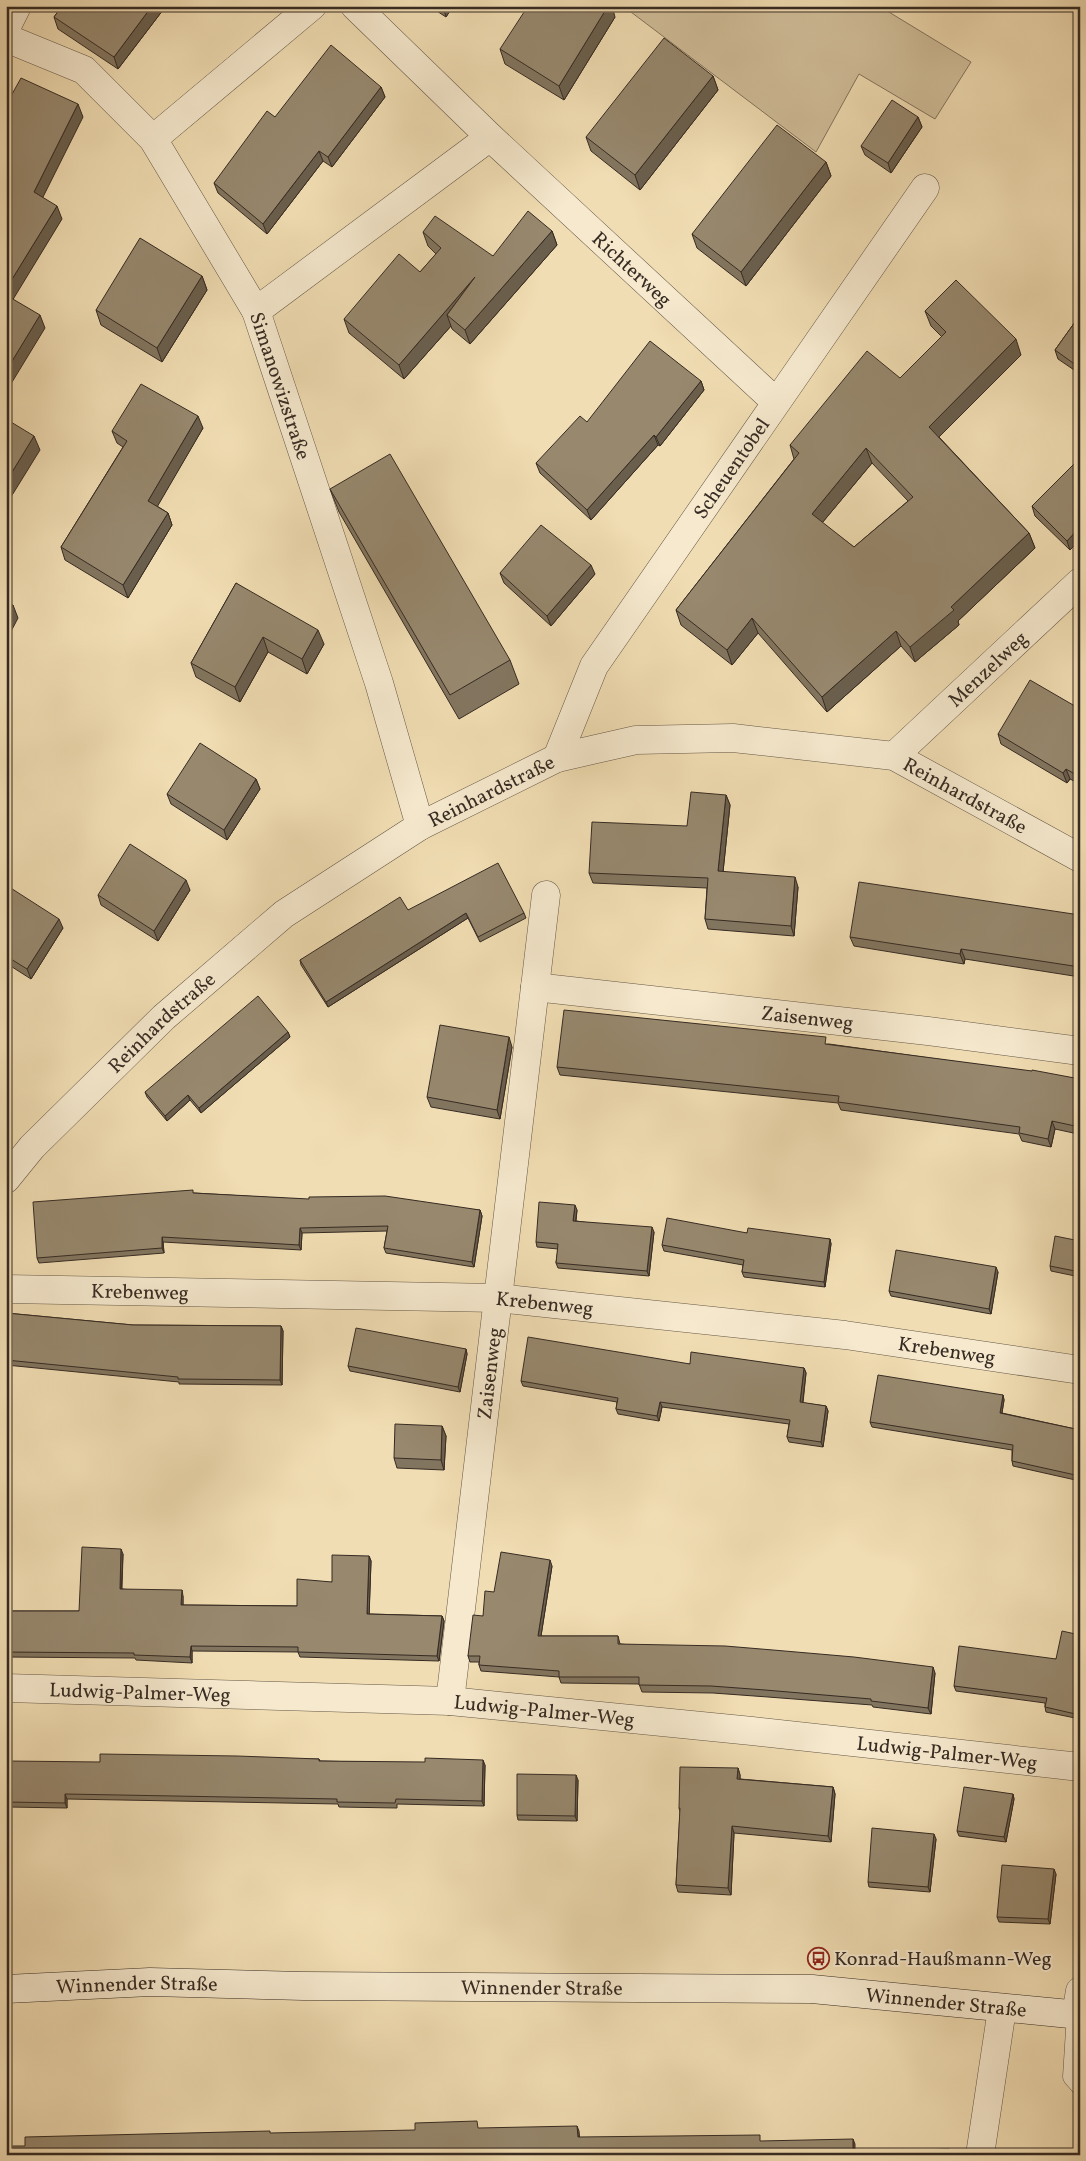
<svg xmlns="http://www.w3.org/2000/svg" width="1086" height="2161" font-family="Vollkorn,serif">
  <style>
    .green { fill: #d1bf9b; stroke: #84755f }
    .lines { fill: none; stroke-linecap: round; stroke-linejoin: round }
    .lane-casing { stroke: #655847; stroke-width: 19 }
    .street-casing { stroke: #655847; stroke-width: 29 }
    .secondary-casing { stroke: #362b23; stroke-width: 29 }
    .lane { stroke: #f6e9ce; stroke-width: 18 }
    .street { stroke: #f6e9ce; stroke-width: 28 }
    .secondary { stroke: #f6e9ce; stroke-width: 28 }
    .wall { fill: #82755f; stroke: #362b23; fill-rule: evenodd }
    .shaded-wall { fill: #6a5f4d; stroke: #362b23 }
    .building { fill: #97886e; stroke: #362b23; fill-rule: evenodd }
    .labels { text-anchor: middle; stroke-width: 4; stroke-linejoin: round; paint-order: stroke }
    .street-label { font-size: 20px; fill: #362b23; stroke: #f6e9ce }
    .poi-label { font-size: 20px; fill: #362b23; stroke: #f6e9ce; text-anchor: start }
  </style>
  <rect width="100%" height="100%" fill="#f1ddb3"/>
  <filter id="stains"><feTurbulence type="fractalNoise" baseFrequency=".004" numOctaves="4"/><feColorMatrix values="0 0 0 0 .2 0 0 0 0 .09 0 0 0 0 .02 0 0 0 .5 -.17"/></filter>
  <radialGradient id="worn" r=".72"><stop offset=".6" stop-color="#630" stop-opacity="0"/><stop offset="1" stop-color="#630" stop-opacity=".3"/></radialGradient>
  <path class="green" d="M 623,6 L 879,6 L 971,62 L 935,119 L 859,74 L 816,152 Z"/>
  <g class="lines">
    <defs>
      <path id="lane" d="M 1076,2014 L 1072,2077 L 1080,2086"/>
      <g id="street">
        <path id="s1" d="M 355,6 L 490,137 L 776,402"/>
        <path d="M 6,28 L 17,6"/>
        <path id="s2" d="M 6,38 L 84,70 L 153,139 L 256,311 L 379,683 L 420,826"/>
        <path d="M 153,139 L 312,6"/>
        <path d="M 256,311 L 490,137"/>
        <path id="s3" d="M 894,756 L 1080,582"/>
        <path id="s4" d="M 557,758 L 594,666 L 925,188"/>
        <path id="s5" d="M 535,987 L 928,1031 L 1080,1051"/>
        <path id="s6" d="M 6,1179 L 32,1147 L 164,1017 L 284,914 L 420,826 L 557,758 L 636,740 L 733,738 L 894,756 L 1080,858"/>
        <path id="s7" d="M 6,1289 L 497,1298 L 845,1335 L 1080,1370"/>
        <path id="s8" d="M 6,1688 L 450,1701 L 752,1731 L 1080,1767"/>
        <path id="s9" d="M 450,1701 L 546,895"/>
        <path d="M 1076,2014 L 1080,1991"/>
        <path d="M 980,2155 L 1002,2009"/>
      </g>
      <g id="secondary">
        <path id="s10" d="M 6,1989 L 150,1982 L 303,1986 L 812,1989 L 1080,2015"/>
      </g>
    </defs>
    <use href="#lane" class="lane-casing"/>
    <use href="#street" class="street-casing"/>
    <use href="#secondary" class="secondary-casing"/>
    <use href="#lane" class="lane"/>
    <use href="#street" class="street"/>
    <use href="#secondary" class="secondary"/>
  </g>
  <path class="wall" d="M 62,6 L 166,6 L 118,69 L 58,29 L 54,17 Z
    M 429,6 L 453,6 L 446,17 Z
    M 615,17 L 564,100 L 505,64 L 500,49 Z
    M 713,76 L 718,90 L 640,190 L 591,151 L 586,137 Z
    M 381,87 L 385,97 L 332,167 L 323,161 L 267,234 L 218,193 L 214,183 L 275,117 Z
    M 918,117 L 922,127 L 891,173 L 865,155 L 861,146 Z
    M 826,162 L 831,176 L 746,286 L 697,248 L 692,234 Z
    M 552,231 L 557,245 L 470,344 L 452,329 L 451,326 L 404,379 L 349,333 L 344,319 L 420,272 L 436,254 L 428,246 L 423,232 L 493,256 Z
    M 202,276 L 207,290 L 162,362 L 101,325 L 96,310 Z
    M 925,311 L 1021,355 L 939,437 L 1029,533 L 1035,548 L 958,621 L 959,625 L 915,662 L 901,646 L 827,712 L 758,633 L 732,665 L 681,625 L 676,610 L 794,459 L 790,445 L 900,378 L 942,337 L 931,326 ZM 872,463 L 908,501 L 854,547 L 822,523 Z
    M 1080,315 L 1080,374 L 1058,359 L 1055,350 Z
    M 701,381 L 704,390 L 660,446 L 658,445 L 591,520 L 540,473 L 536,463 L 587,422 Z
    M 203,428 L 157,506 L 168,513 L 172,525 L 128,598 L 65,560 L 61,547 L 123,447 L 117,443 L 112,431 Z
    M 1080,458 L 1070,550 L 1035,516 L 1032,506 Z
    M 330,489 L 510,660 L 519,684 L 459,719 L 339,512 Z
    M 500,573 L 595,574 L 551,626 L 504,583 Z
    M 236,583 L 324,644 L 307,674 L 268,652 L 240,702 L 196,677 L 191,663 Z
    M 1080,709 L 1080,784 L 1070,779 L 1067,783 L 1001,744 L 998,734 Z
    M 256,779 L 260,789 L 227,840 L 171,804 L 167,794 Z
    M 726,795 L 730,805 L 723,872 L 798,887 L 794,936 L 708,929 L 705,919 L 707,888 L 593,883 L 589,873 L 687,826 Z
    M 6,885 L 63,928 L 31,979 L 9,965 L 6,971 Z
    M 190,890 L 158,941 L 101,905 L 98,895 Z
    M 408,910 L 524,913 L 526,918 L 480,942 L 468,918 L 328,1007 L 301,965 L 300,960 Z
    M 1080,915 L 1080,977 L 965,959 L 964,964 L 854,946 L 850,937 Z
    M 288,1032 L 290,1037 L 201,1113 L 190,1100 L 167,1121 L 147,1097 L 145,1092 Z
    M 829,1044 L 1080,1079 L 1080,1122 L 1078,1134 L 1055,1129 L 1051,1147 L 1022,1141 L 1019,1134 L 841,1110 L 838,1103 L 560,1075 L 557,1067 Z
    M 512,1047 L 500,1119 L 431,1107 L 427,1097 Z
    M 194,1193 L 480,1210 L 482,1216 L 474,1267 L 386,1253 L 384,1248 L 387,1231 L 302,1233 L 301,1250 L 163,1242 L 164,1253 L 39,1263 L 37,1258 Z
    M 577,1210 L 576,1221 L 654,1232 L 649,1276 L 558,1268 L 556,1263 L 558,1249 L 537,1247 L 536,1242 Z
    M 747,1233 L 830,1239 L 831,1244 L 825,1287 L 744,1277 L 742,1272 L 743,1265 L 664,1251 L 662,1245 Z
    M 1080,1241 L 1080,1277 L 1051,1271 L 1050,1266 Z
    M 998,1272 L 991,1314 L 891,1296 L 889,1291 Z
    M 6,1313 L 133,1325 L 281,1326 L 283,1331 L 282,1385 L 179,1384 L 179,1382 L 6,1365 Z
    M 466,1349 L 467,1354 L 460,1392 L 350,1371 L 348,1366 Z
    M 690,1364 L 804,1368 L 806,1373 L 803,1403 L 826,1406 L 828,1411 L 823,1447 L 789,1442 L 787,1437 L 789,1424 L 662,1407 L 659,1421 L 618,1414 L 616,1409 L 617,1402 L 523,1386 L 521,1381 Z
    M 1003,1395 L 1004,1400 L 1002,1413 L 1080,1430 L 1080,1481 L 1013,1466 L 1012,1461 L 1012,1450 L 872,1427 L 870,1422 Z
    M 442,1426 L 446,1436 L 444,1470 L 397,1468 L 394,1458 Z
    M 123,1554 L 122,1589 L 183,1596 L 183,1605 L 297,1606 L 369,1556 L 371,1561 L 369,1614 L 442,1616 L 444,1621 L 439,1661 L 300,1657 L 298,1652 L 192,1651 L 192,1663 L 136,1660 L 135,1658 L 6,1657 L 6,1611 L 79,1611 Z
    M 552,1566 L 541,1636 L 618,1636 L 620,1644 L 935,1673 L 931,1714 L 873,1707 L 872,1705 L 768,1697 L 713,1693 L 642,1692 L 639,1684 L 561,1683 L 559,1677 L 481,1671 L 479,1665 L 479,1662 L 470,1662 L 468,1656 L 483,1616 L 494,1592 Z
    M 1080,1635 L 1080,1719 L 1046,1712 L 1045,1707 L 1045,1703 L 956,1691 L 954,1686 L 1056,1659 Z
    M 319,1759 L 320,1761 L 485,1765 L 484,1806 L 397,1804 L 397,1808 L 339,1807 L 338,1804 L 67,1799 L 67,1808 L 9,1807 L 7,1802 L 100,1762 Z
    M 738,1768 L 740,1775 L 740,1779 L 833,1787 L 835,1794 L 831,1842 L 734,1833 L 731,1895 L 678,1892 L 676,1885 L 680,1812 L 679,1808 Z
    M 578,1780 L 577,1821 L 518,1820 L 517,1815 Z
    M 1013,1794 L 1014,1799 L 1006,1842 L 959,1836 L 957,1831 Z
    M 936,1839 L 930,1892 L 869,1887 L 868,1882 Z
    M 1056,1874 L 1050,1924 L 999,1922 L 997,1917 Z"/>
  <path class="shaded-wall" d="M 152,6 L 166,6 L 118,69 L 114,57 Z
    M 443,6 L 453,6 L 446,17 Z
    M 608,6 L 612,6 L 615,17 L 564,100 L 559,86 Z
    M 713,76 L 718,90 L 640,190 L 635,175 Z
    M 381,87 L 385,97 L 332,167 L 328,157 Z
    M 78,104 L 83,117 L 39,205 L 34,192 Z
    M 918,117 L 922,127 L 891,173 L 888,163 Z
    M 319,151 L 323,161 L 267,234 L 263,224 Z
    M 826,162 L 831,176 L 746,286 L 741,272 Z
    M 57,206 L 62,219 L 9,306 L 6,300 L 6,289 Z
    M 552,231 L 557,245 L 470,344 L 465,330 Z
    M 202,276 L 207,290 L 162,362 L 157,348 Z
    M 475,277 L 447,315 L 451,326 L 404,379 L 399,365 Z
    M 40,315 L 45,328 L 6,392 L 6,371 Z
    M 1016,339 L 1021,355 L 934,442 L 929,427 Z
    M 701,381 L 704,390 L 660,446 L 656,437 Z
    M 198,416 L 203,428 L 153,514 L 148,501 Z
    M 654,435 L 658,445 L 591,520 L 587,510 Z
    M 34,436 L 40,450 L 6,505 L 6,482 Z
    M 866,448 L 872,463 L 817,529 L 812,514 Z
    M 168,513 L 172,525 L 128,598 L 123,585 Z
    M 1080,527 L 1080,540 L 1070,550 L 1067,541 Z
    M 1029,533 L 1035,548 L 958,621 L 959,625 L 915,662 L 910,647 L 951,607 Z
    M 591,565 L 595,574 L 551,626 L 547,616 Z
    M 13,605 L 18,618 L 6,641 L 6,618 Z
    M 752,618 L 758,633 L 732,665 L 727,650 Z
    M 318,630 L 324,644 L 307,674 L 302,659 Z
    M 896,631 L 901,646 L 827,712 L 822,697 Z
    M 263,637 L 268,652 L 240,702 L 235,687 Z
    M 1066,769 L 1070,779 L 1067,783 L 1063,773 Z
    M 256,779 L 260,789 L 227,840 L 224,830 Z
    M 726,795 L 730,805 L 722,881 L 718,871 Z
    M 795,877 L 798,887 L 794,936 L 791,926 Z
    M 186,880 L 190,890 L 158,941 L 154,931 Z
    M 466,913 L 468,918 L 328,1007 L 326,1002 Z
    M 59,919 L 63,928 L 31,979 L 27,969 Z
    M 961,949 L 965,959 L 964,964 L 960,954 Z
    M 6,958 L 9,965 L 6,971 Z
    M 288,1032 L 290,1037 L 201,1113 L 199,1108 Z
    M 509,1037 L 512,1047 L 500,1119 L 497,1110 Z
    M 188,1095 L 190,1100 L 167,1121 L 165,1116 Z
    M 1080,1097 L 1080,1122 L 1078,1134 L 1075,1126 Z
    M 1052,1121 L 1055,1129 L 1051,1147 L 1048,1139 Z
    M 575,1205 L 577,1210 L 575,1226 L 573,1221 Z
    M 480,1210 L 482,1216 L 474,1267 L 472,1262 Z
    M 652,1227 L 654,1232 L 649,1276 L 647,1271 Z
    M 300,1228 L 302,1233 L 301,1250 L 299,1245 Z
    M 162,1237 L 163,1242 L 164,1253 L 162,1248 Z
    M 830,1239 L 831,1244 L 825,1287 L 824,1282 Z
    M 996,1267 L 998,1272 L 991,1314 L 989,1309 Z
    M 281,1326 L 283,1331 L 282,1385 L 280,1380 Z
    M 466,1349 L 467,1354 L 460,1392 L 458,1387 Z
    M 804,1368 L 806,1373 L 802,1407 L 800,1402 Z
    M 1003,1395 L 1004,1400 L 1001,1418 L 1000,1413 Z
    M 660,1402 L 662,1407 L 659,1421 L 657,1416 Z
    M 826,1406 L 828,1411 L 823,1447 L 821,1442 Z
    M 442,1426 L 446,1436 L 444,1470 L 441,1460 Z
    M 121,1549 L 123,1554 L 121,1594 L 120,1589 Z
    M 369,1556 L 371,1561 L 369,1619 L 367,1614 Z
    M 550,1560 L 552,1566 L 540,1642 L 538,1636 Z
    M 182,1590 L 183,1596 L 183,1610 L 181,1605 Z
    M 442,1616 L 444,1621 L 439,1661 L 437,1656 Z
    M 191,1646 L 192,1651 L 192,1663 L 190,1657 Z
    M 933,1667 L 935,1673 L 931,1714 L 928,1708 Z
    M 483,1760 L 485,1765 L 484,1806 L 482,1801 Z
    M 738,1768 L 740,1775 L 740,1786 L 737,1779 Z
    M 576,1775 L 578,1780 L 577,1821 L 575,1816 Z
    M 833,1787 L 835,1794 L 831,1842 L 828,1836 Z
    M 65,1794 L 67,1799 L 67,1808 L 65,1803 Z
    M 1013,1794 L 1014,1799 L 1006,1842 L 1004,1837 Z
    M 732,1826 L 734,1833 L 731,1895 L 728,1888 Z
    M 934,1834 L 936,1839 L 930,1892 L 928,1887 Z
    M 1054,1869 L 1056,1874 L 1050,1924 L 1048,1919 Z
    M 577,2126 L 579,2131 L 580,2142 L 578,2137 Z
    M 853,2139 L 855,2144 L 855,2155 L 853,2152 Z"/>
  <path class="building" d="M 62,6 L 152,6 L 114,57 L 54,17 Z
    M 528,6 L 608,6 L 559,86 L 500,49 Z
    M 664,38 L 713,76 L 635,175 L 586,137 Z
    M 331,45 L 381,87 L 328,157 L 319,151 L 263,224 L 214,183 L 267,111 L 275,117 Z
    M 21,78 L 78,104 L 34,192 L 57,206 L 6,289 L 6,151 L 8,149 L 6,148 L 6,105 Z
    M 892,100 L 918,117 L 888,163 L 861,146 Z
    M 777,125 L 826,162 L 741,272 L 692,234 Z
    M 528,211 L 552,231 L 465,330 L 447,315 L 475,277 L 399,365 L 344,319 L 399,254 L 420,272 L 441,248 L 423,232 L 435,216 L 493,256 Z
    M 140,238 L 202,276 L 157,348 L 96,310 Z
    M 956,280 L 1016,339 L 929,427 L 1029,533 L 951,607 L 954,610 L 910,647 L 896,631 L 822,697 L 752,618 L 727,650 L 676,610 L 799,453 L 790,445 L 867,351 L 900,378 L 946,332 L 925,311 ZM 866,448 L 913,497 L 854,547 L 812,514 Z
    M 6,295 L 40,315 L 6,371 Z
    M 1080,315 L 1080,368 L 1055,350 Z
    M 650,341 L 701,381 L 656,437 L 654,435 L 587,510 L 536,463 L 580,416 L 587,422 Z
    M 141,384 L 198,416 L 148,501 L 168,513 L 123,585 L 61,547 L 127,441 L 112,431 Z
    M 6,419 L 34,436 L 6,482 Z
    M 390,454 L 510,660 L 450,695 L 330,489 Z
    M 1080,458 L 1080,527 L 1067,541 L 1032,506 Z
    M 541,525 L 591,565 L 547,616 L 500,573 Z
    M 236,583 L 318,630 L 302,659 L 263,637 L 235,687 L 191,663 Z
    M 6,601 L 13,605 L 6,618 Z
    M 1030,680 L 1080,709 L 1080,777 L 1066,769 L 1063,773 L 998,734 Z
    M 200,743 L 256,779 L 224,830 L 167,794 Z
    M 691,792 L 726,795 L 718,871 L 795,877 L 791,926 L 705,919 L 708,878 L 589,873 L 592,822 L 687,826 Z
    M 130,844 L 186,880 L 154,931 L 98,895 Z
    M 498,863 L 524,913 L 478,937 L 466,913 L 326,1002 L 300,960 L 400,897 L 408,910 Z
    M 859,882 L 1080,915 L 1080,967 L 961,949 L 960,954 L 850,937 Z
    M 6,885 L 59,919 L 27,969 L 6,956 Z
    M 258,996 L 288,1032 L 199,1108 L 188,1095 L 165,1116 L 145,1092 Z
    M 564,1010 L 826,1037 L 825,1044 L 1032,1071 L 1032,1070 L 1080,1079 L 1080,1097 L 1075,1126 L 1052,1121 L 1048,1139 L 1019,1133 L 1020,1127 L 838,1102 L 839,1096 L 557,1067 Z
    M 440,1025 L 509,1037 L 497,1110 L 427,1097 Z
    M 193,1190 L 193,1193 L 309,1199 L 309,1197 L 385,1196 L 480,1210 L 472,1262 L 384,1248 L 388,1226 L 300,1228 L 299,1245 L 162,1237 L 162,1248 L 37,1258 L 33,1202 Z
    M 539,1202 L 575,1205 L 573,1221 L 652,1227 L 647,1271 L 556,1263 L 558,1244 L 536,1242 Z
    M 667,1218 L 747,1233 L 748,1228 L 830,1239 L 824,1282 L 742,1272 L 744,1260 L 662,1245 Z
    M 1055,1236 L 1080,1241 L 1080,1272 L 1050,1266 Z
    M 896,1250 L 996,1267 L 989,1309 L 889,1291 Z
    M 1080,1282 L 1080,1291 L 1078,1291 Z
    M 6,1313 L 133,1325 L 281,1326 L 280,1380 L 178,1379 L 178,1377 L 6,1360 Z
    M 356,1328 L 466,1349 L 458,1387 L 348,1366 Z
    M 528,1337 L 690,1364 L 691,1352 L 804,1368 L 800,1402 L 826,1406 L 821,1442 L 787,1437 L 790,1420 L 660,1402 L 657,1416 L 616,1409 L 618,1398 L 521,1381 Z
    M 878,1375 L 1003,1395 L 1000,1413 L 1080,1430 L 1080,1476 L 1012,1461 L 1013,1445 L 870,1422 Z
    M 395,1424 L 442,1426 L 441,1460 L 394,1458 Z
    M 82,1547 L 121,1549 L 120,1589 L 182,1590 L 181,1605 L 297,1606 L 297,1579 L 332,1582 L 332,1555 L 369,1556 L 367,1614 L 442,1616 L 437,1656 L 298,1652 L 298,1647 L 191,1646 L 190,1657 L 134,1655 L 134,1653 L 6,1652 L 6,1611 L 79,1611 Z
    M 501,1552 L 550,1560 L 538,1636 L 618,1636 L 618,1644 L 725,1646 L 773,1650 L 854,1657 L 933,1667 L 928,1708 L 871,1701 L 871,1699 L 765,1690 L 711,1686 L 639,1685 L 639,1677 L 559,1677 L 559,1671 L 479,1665 L 480,1656 L 468,1656 L 473,1615 L 483,1616 L 485,1591 L 494,1592 Z
    M 1062,1631 L 1080,1635 L 1080,1715 L 1045,1707 L 1047,1698 L 954,1686 L 959,1646 L 1056,1659 Z
    M 100,1754 L 237,1756 L 319,1759 L 319,1761 L 425,1762 L 425,1758 L 483,1760 L 482,1801 L 396,1799 L 395,1803 L 337,1802 L 337,1799 L 65,1794 L 65,1803 L 7,1802 L 8,1761 L 100,1762 Z
    M 680,1767 L 738,1768 L 737,1779 L 833,1787 L 828,1836 L 732,1826 L 728,1888 L 676,1885 L 680,1808 L 679,1808 Z
    M 517,1774 L 576,1775 L 575,1816 L 517,1815 Z
    M 964,1787 L 1013,1794 L 1004,1837 L 957,1831 Z
    M 872,1828 L 934,1834 L 928,1887 L 868,1882 Z
    M 1002,1865 L 1054,1869 L 1048,1919 L 997,1917 Z
    M 477,2121 L 478,2128 L 577,2126 L 578,2137 L 760,2135 L 760,2141 L 853,2139 L 853,2152 L 949,2149 L 950,2155 L 6,2155 L 6,2146 L 25,2146 L 25,2137 L 270,2131 L 270,2133 L 415,2130 L 415,2123 Z"/>
  <defs>
    <symbol id="bus-ring" viewBox="-11 -11 22 22"><circle r="9.5" fill="#f6e9ce" stroke="#8f2418" stroke-width="1.5"/><path d="M-5-6H5V4H4V6H2V4H-2V6H-4V4H-5ZM-3.5-4V0h7V-4ZM-3.5 1.2v1.5H-2V1.2ZM2 1.2v1.5H3.5V1.2Z" fill="#8f2418"/></symbol>
  </defs>
  <g fill-rule="evenodd">
    <use href="#bus-ring" x="806" y="1946" width="25" height="25"/>
  </g>
  <g class="labels">
    <g class="street-label">
      <text dy="7" stroke="none"><textPath href="#s1" startOffset="382">Richterweg</textPath></text>
      <text dy="7" stroke="none"><textPath href="#s2" startOffset="461">Simanowizstraße</textPath></text>
      <text dy="7" stroke="none"><textPath href="#s4" startOffset="340">Scheuentobel</textPath></text>
      <text dy="7" stroke="none"><textPath href="#s3" startOffset="128">Menzelweg</textPath></text>
      <text dy="7" stroke="none"><textPath href="#s6" startOffset="626">Reinhardstraße</textPath></text>
      <text dy="7" stroke="none"><textPath href="#s6" startOffset="1121">Reinhardstraße</textPath></text>
      <text dy="7" stroke="none"><textPath href="#s5" startOffset="274">Zaisenweg</textPath></text>
      <text dy="7" stroke="none"><textPath href="#s6" startOffset="221">Reinhardstraße</textPath></text>
      <text dy="7" stroke="none"><textPath href="#s7" startOffset="134">Krebenweg</textPath></text>
      <text dy="7" stroke="none"><textPath href="#s7" startOffset="539">Krebenweg</textPath></text>
      <text dy="7" stroke="none"><textPath href="#s7" startOffset="944">Krebenweg</textPath></text>
      <text dy="7" stroke="none"><textPath href="#s9" startOffset="330">Zaisenweg</textPath></text>
      <text dy="7" stroke="none"><textPath href="#s8" startOffset="134">Ludwig-Palmer-Weg</textPath></text>
      <text dy="7" stroke="none"><textPath href="#s8" startOffset="539">Ludwig-Palmer-Weg</textPath></text>
      <text dy="7" stroke="none"><textPath href="#s8" startOffset="944">Ludwig-Palmer-Weg</textPath></text>
      <text dy="7" stroke="none"><textPath href="#s10" startOffset="131">Winnender Straße</textPath></text>
      <text dy="7" stroke="none"><textPath href="#s10" startOffset="536">Winnender Straße</textPath></text>
      <text dy="7" stroke="none"><textPath href="#s10" startOffset="941">Winnender Straße</textPath></text>
    </g>
    <g class="poi-label">
      <text x="834" y="1965">Konrad-Haußmann-Weg</text>
    </g>
  </g>
  <rect width="1086" height="2161" fill="none" stroke="#f1ddb3" stroke-width="25"/>
  <rect x="8" y="8" width="1071" height="2146" fill="none" stroke="#362b23" stroke-width="2.5"/>
  <rect x="12" y="12" width="1061" height="2136" fill="none" stroke="#362b23"/>
  <rect width="100%" height="100%" filter="url(#stains)"/>
  <rect width="100%" height="100%" fill="url(#worn)"/>
</svg>
